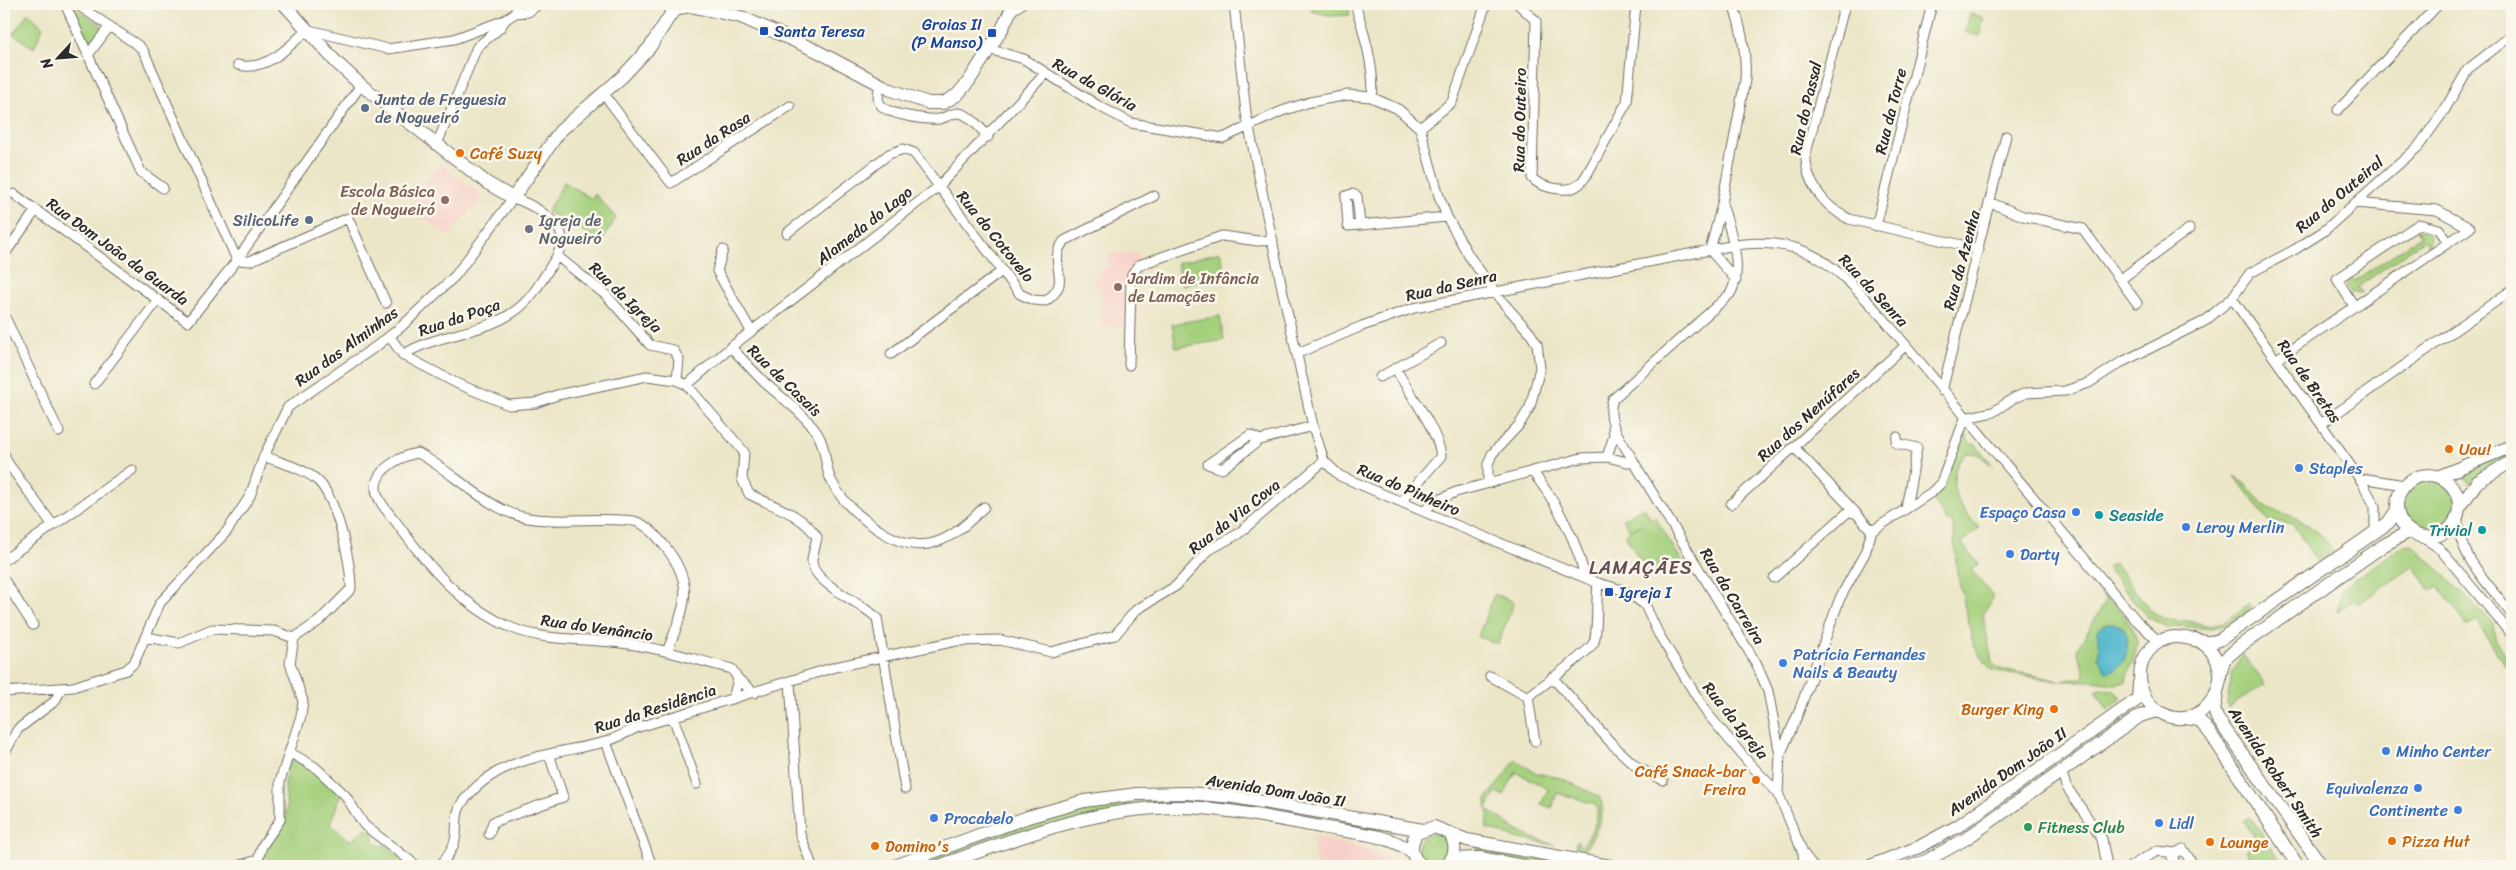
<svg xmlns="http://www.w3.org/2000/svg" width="2516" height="870" font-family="Sriracha,sans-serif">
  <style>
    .built { fill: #f7d1c9 }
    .green { fill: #a5d07d; stroke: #687e54 }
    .water { fill: #4fb7cd; stroke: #3d717c }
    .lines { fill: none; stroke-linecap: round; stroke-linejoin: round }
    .street-casing { stroke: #6f6c62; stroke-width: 11 }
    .secondary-casing { stroke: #6f6c62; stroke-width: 14 }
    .street { stroke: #fff; stroke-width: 9 }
    .secondary { stroke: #fff; stroke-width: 12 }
    .transit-dot { fill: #1a4fb4; stroke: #fbf7ec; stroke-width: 2 }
    .service-dot { fill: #5c6f8a; stroke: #fbf7ec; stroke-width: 2 }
    .food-dot { fill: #e8710a; stroke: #fbf7ec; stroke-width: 2 }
    .education-dot { fill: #8d6e63; stroke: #fbf7ec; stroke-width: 2 }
    .worship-dot { fill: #6b7280; stroke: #fbf7ec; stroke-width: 2 }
    .shop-dot { fill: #3f7fe0; stroke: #fbf7ec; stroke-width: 2 }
    .culture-dot { fill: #0f9aa8; stroke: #fbf7ec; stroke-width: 2 }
    .leisure-dot { fill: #2e9e5b; stroke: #fbf7ec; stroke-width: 2 }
    .labels { text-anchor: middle; stroke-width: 5; stroke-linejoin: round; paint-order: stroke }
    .transit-label { font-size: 16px; fill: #164399; stroke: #fbf7ec; text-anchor: start }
    .street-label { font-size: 16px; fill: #2b2b2b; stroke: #fbf7ec }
    .service-label { font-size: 16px; fill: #4e5e75; stroke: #fbf7ec; text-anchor: start }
    .food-label { font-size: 16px; fill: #c56008; stroke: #fbf7ec; text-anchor: start }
    .education-label { font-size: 16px; fill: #785e54; stroke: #fbf7ec; text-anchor: end }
    .worship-label { font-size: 16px; fill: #5b616d; stroke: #fbf7ec; text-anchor: start }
    .shop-label { font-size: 16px; fill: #366cbe; stroke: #fbf7ec; text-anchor: start }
    .culture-label { font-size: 16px; fill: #0d838f; stroke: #fbf7ec; text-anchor: start }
    .leisure-label { font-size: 16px; fill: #27864d; stroke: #fbf7ec; text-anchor: start }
    .quarter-label { font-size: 19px; letter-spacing: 1px; fill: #664e56; stroke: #fbf7ec }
  </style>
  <rect width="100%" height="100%" fill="#fbf7ec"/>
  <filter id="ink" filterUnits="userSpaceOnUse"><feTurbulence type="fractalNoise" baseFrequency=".02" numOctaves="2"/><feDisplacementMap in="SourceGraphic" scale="10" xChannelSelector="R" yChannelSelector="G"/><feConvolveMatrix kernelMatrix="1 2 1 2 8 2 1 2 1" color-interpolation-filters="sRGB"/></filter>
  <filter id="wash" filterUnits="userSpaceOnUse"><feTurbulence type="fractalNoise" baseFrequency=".0096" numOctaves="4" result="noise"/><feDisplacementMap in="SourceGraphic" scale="20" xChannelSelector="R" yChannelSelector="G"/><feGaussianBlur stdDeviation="1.12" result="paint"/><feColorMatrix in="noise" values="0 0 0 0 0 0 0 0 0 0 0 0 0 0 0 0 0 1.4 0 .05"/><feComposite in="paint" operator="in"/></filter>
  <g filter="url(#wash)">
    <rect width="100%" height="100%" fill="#ece6c8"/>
    <path class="built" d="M 440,163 L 482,196 L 449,236 L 422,218 L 408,205 Z
      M 1138,253 L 1142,269 L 1139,274 L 1137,324 L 1101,327 L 1101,294 L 1092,280 L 1109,265 L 1108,254 Z
      M 1313,836 L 1370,850 L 1391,860 L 1397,866 L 1316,866 Z"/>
    <path class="green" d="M 1314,4 L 1347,4 L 1350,15 L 1332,16 L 1311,11 Z
      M 76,9 L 101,25 L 102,29 L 92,41 L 87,40 L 74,12 Z
      M 28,13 L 43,27 L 34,48 L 13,34 Z
      M 1970,14 L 1984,18 L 1980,36 L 1965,32 Z
      M 564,182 L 592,199 L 595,194 L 616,218 L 602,241 L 547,212 Z
      M 2417,230 L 2427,231 L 2430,236 L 2429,246 L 2424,240 L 2358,287 L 2362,294 L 2352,293 L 2347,285 L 2350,275 L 2354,281 L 2421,236 Z
      M 1220,252 L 1226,275 L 1182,285 L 1177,263 Z
      M 1220,316 L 1224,340 L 1176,348 L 1172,324 Z
      M 1967,435 L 1967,439 L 1972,445 L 1974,443 L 1993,466 L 1978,454 L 1968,453 C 1960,458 1957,464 1955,472 C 1950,498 1963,509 1979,528 L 1961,543 L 1979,564 L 1971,570 L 1994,597 L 1983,615 L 1992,662 L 1997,668 L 2062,681 L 2085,677 L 2077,649 L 2106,601 L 2094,584 C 2107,598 2138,625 2137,645 C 2136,658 2127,670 2126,682 L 2114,684 L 2091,681 L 2057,681 L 1991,670 L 1974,646 L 1972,638 L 1957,573 L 1953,523 L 1950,521 L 1947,521 L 1932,498 L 1942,487 L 1963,437 Z
      M 2512,450 L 2512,457 L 2471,485 L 2461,473 Z
      M 2235,476 C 2248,484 2254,497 2266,506 C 2273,511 2280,512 2288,515 C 2308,521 2321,535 2334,551 L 2317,562 L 2293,524 L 2268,521 Z
      M2400 506a28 28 0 1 1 56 0a28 28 0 1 1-56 0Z
      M 1644,507 L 1651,519 L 1655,517 L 1683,563 L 1669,571 L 1665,563 L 1649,577 L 1625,534 L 1643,524 L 1630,530 L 1623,519 Z
      M 2410,545 L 2416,548 L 2492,622 L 2497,641 L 2512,665 L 2512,677 L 2476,620 L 2467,626 L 2439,586 L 2431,591 L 2414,566 L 2358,604 L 2354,600 L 2337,612 L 2343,587 L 2403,546 Z
      M 2114,563 L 2150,610 L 2166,620 L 2190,621 L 2210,626 L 2223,623 L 2249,604 L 2252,609 L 2231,623 L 2213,629 L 2180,626 L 2168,628 L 2146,616 L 2107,567 Z
      M 1494,594 L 1514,602 L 1498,644 L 1478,637 Z
      M 2243,655 L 2265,684 L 2228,708 L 2227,703 L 2232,673 Z
      M 2100,689 L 2113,690 L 2122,698 L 2108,710 L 2096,691 Z
      M 296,758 L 305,761 L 341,794 L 330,824 L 351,841 L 366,828 L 374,835 L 374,841 L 381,846 L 386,845 L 410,866 L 276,866 C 272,862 264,858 265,851 C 266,838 282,830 285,818 C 291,799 276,775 296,758 Z
      M 1516,760 L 1536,773 L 1561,778 L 1598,796 C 1611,811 1592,837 1584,852 L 1575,851 L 1576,842 L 1579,842 L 1578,845 L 1584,846 L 1584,843 C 1591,835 1602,814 1595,804 L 1557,793 L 1552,808 L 1541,804 L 1548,789 L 1516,772 L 1503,796 L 1496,792 L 1487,809 L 1510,825 L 1510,827 L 1530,837 L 1555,845 L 1519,839 L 1486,828 C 1487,823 1489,819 1488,814 C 1488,807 1484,805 1487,798 Z
      M 1147,798 L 1219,799 L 1393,830 L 1392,836 L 1169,803 L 978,848 L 928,866 L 909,866 L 1035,820 L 1087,806 Z
      M 2250,817 L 2281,861 L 2282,866 L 2238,866 L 2251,859 L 2246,850 L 2258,842 L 2244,821 Z
      M1418 848a15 15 0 1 1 30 0a15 15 0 1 1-30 0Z
      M 1477,847 L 1591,866 L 1545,866 L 1476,853 Z"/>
    <path class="water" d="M 2114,623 L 2124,628 C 2132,645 2126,671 2106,672 L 2098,657 C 2103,641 2086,626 2114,623 Z"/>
  </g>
  <g filter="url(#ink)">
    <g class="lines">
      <defs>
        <path id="street" d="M 65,4 L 141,172 L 163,188
          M 76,4 L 139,46 L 144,52 L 237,260
          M 1234,4 L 1246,113 L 1283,293 L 1313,426 L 1324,461 L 1340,476 L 1453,524 L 1598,583 L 1626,591 L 1645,605 L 1658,633 L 1706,712 L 1748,762 L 1778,793 L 1803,853 L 1804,866
          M 1355,4 C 1363,27 1376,74 1372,97
          M 1518,4 L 1536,21 L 1532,178 C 1540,187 1567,194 1578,185 C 1581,183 1584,179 1586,176 L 1627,102 L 1636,4
          M 1733,4 C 1742,29 1747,53 1745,80 L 1722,204 L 1710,250 L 1736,280
          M 1845,4 L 1806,153 C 1804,181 1824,207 1849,219 L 1979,249
          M 515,13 L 528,12 L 539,4
          M 309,30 L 388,49 L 454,39 L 505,20 L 515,13 L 518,4
          M 988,49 L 1024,59 L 1097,105 L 1131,123 L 1223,138 L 1282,111 L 1310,102 L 1348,95 L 1371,97 L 1398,109 L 1420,128 L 1439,196 L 1447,217 L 1469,256 L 1500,299 L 1530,333 L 1537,344 L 1540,368 L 1530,407 L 1519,425 L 1492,454 L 1488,464 L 1488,482
          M 88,55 L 109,27
          M 238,65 C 266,72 289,47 308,29
          M 880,85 C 879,91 876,98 880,104 C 887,115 926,120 939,119 C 945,118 952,113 958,113 C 969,113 981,129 988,137
          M 603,93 L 671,183 L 790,106
          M 2338,110 L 2439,4
          M 1420,128 L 1452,102 L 1486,4
          M 437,144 L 477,47 L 500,28 L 505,20
          M 14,194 L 188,322 L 237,260 L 361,85
          M 1991,203 L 2023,216 L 2083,229 L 2137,303
          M 1360,225 L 1348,226 L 1346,196 L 1352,194 L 1357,196 L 1360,225 L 1447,217
          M 1876,226 L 1932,4
          M 787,233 L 889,154 L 903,149 L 914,153 L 1020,294 L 1033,300 L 1046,301 C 1070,283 1054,273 1058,252 C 1059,248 1062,244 1064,241 L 1154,196
          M 723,250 L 717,271 L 751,331
          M 4,255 L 36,210
          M 237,260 L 250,261 L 348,218 L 386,303
          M 2121,279 L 2189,229
          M 2232,298 L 2362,482 L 2375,506 L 2375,532
          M 2354,306 L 2337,279 L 2419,224 L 2439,229 L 2448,242
          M 4,315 L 59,432
          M 390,337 L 403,355 L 458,384 L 509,405 L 535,403 L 557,395 L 647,376 L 677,380 L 687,385 L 744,452 L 742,479 L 749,494 C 774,507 801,513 817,537 C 816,544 813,552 812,560 C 811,583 861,602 877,618 L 905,789
          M 731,347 C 742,359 753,371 765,383 C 783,399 804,413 817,433 C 827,448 824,466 831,480 C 839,497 854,512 869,523 C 916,559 945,548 984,507
          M 1298,353 L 1362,326 L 1414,308 L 1735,245 C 1810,235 1837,268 1883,318 L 2136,620 L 2155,638 L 2163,640
          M 891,354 L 1002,271
          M 403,355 C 438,332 486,335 519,308 C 535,295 546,273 557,256
          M 2277,359 L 2470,228 L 2437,210 L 2355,203
          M 1129,365 L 1131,280 L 1132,274 L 1139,265 L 1222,236 L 1258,241 L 1273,240
          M 1396,369 C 1409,393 1438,430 1441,456 L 1401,502
          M 1380,377 L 1441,343
          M 94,384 L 158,300
          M 687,385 L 731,347 L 938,187 L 1045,74
          M 1942,391 L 2006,136
          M 2321,424 L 2512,290
          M 1897,437 L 1896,443 L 1917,448 L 1906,508
          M 1260,440 L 1250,435 L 1208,464 L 1222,469 L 1260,440 L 1313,426
          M 1794,447 L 1856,513
          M 4,454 L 7,462 L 52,524
          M 264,456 C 281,463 303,468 317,480 C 337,498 351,563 351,589 L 319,621 L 294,638
          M 1607,457 L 1614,435 L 1613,426
          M 1635,464 C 1625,444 1604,423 1613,399 L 1730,294 C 1745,269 1730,230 1722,204
          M 1532,471 C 1556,502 1576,538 1585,577
          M 2362,482 L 2368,479 L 2404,485
          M 1731,504 L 1905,346
          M 1424,511 L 1434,502 L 1456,492 L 1581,458 L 1607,457 L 1635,464 L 1756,663 L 1768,691 L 1780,755
          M 2458,517 C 2456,555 2491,586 2512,615
          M 2422,537 L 2439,548 L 2512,635
          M 4,560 L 132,470
          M 1774,578 L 1848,512 L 1856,513 L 1872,531
          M 4,580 L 33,625
          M 146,637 L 179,643 L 212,629 L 274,631 L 294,638
          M 667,652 C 684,607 698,586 663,544 C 656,535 646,524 634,521 C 599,516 563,524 528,518 C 490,512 452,471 418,453 C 403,455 377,468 376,486 C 375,499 389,513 396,522 C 428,566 461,606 512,628 C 547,642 585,638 621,643 C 658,647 696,660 732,669 L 738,679 L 755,693
          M 1490,676 L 1528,697 C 1540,687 1591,651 1594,642 C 1598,631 1596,597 1598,583
          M 1552,677 L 1613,745 L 1638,768 L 1663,780
          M 790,682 L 800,834 L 812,866
          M 4,692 L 73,687 L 126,670 L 134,663 L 160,603 L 227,531 L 250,496 L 264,456 L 288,407 L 378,345 L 401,327 L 455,276 L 513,198 C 529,203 562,220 562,240 C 562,245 559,251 557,256 L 607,296 L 650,345 L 673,350 L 679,359 L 677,380
          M 1528,697 L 1535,741
          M 733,699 L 738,679
          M 673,717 L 697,784
          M 606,742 L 652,866
          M 289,752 L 315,767 L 345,795 L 364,825 L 417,866
          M 4,754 L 18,729 L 55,701 L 61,689
          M 2062,773 L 2066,786 L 2102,839 L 2107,866
          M 1778,793 L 1780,755 L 1798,714 L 1840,598 L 1865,553 L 1872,531 L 1932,492 L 1941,483 L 1965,418 L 1993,412 L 2014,398 L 2026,393 L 2065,391 L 2089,383 L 2120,363 L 2205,321 L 2232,298 L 2250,273 L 2294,250 L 2324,231 L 2418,147 L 2444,111 L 2468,69 L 2512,35
          M 489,834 L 493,822 L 563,797 L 549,754
          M 2169,852 L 2177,866
          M 1803,853 L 1813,866
          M 258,860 L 262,846 L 280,820 L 280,781 L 301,716 L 303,701 L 290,663 L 294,638
          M 4,861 L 10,866
          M 237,866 L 258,860 L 266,866
          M 440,866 C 446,858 453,850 455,840 C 458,828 454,814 462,803 C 496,756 553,755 605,742 C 615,739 626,733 636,728 L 835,667 L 956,641 L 1000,640 L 1051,652 L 1115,635 L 1136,610 L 1176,586 L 1209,550 L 1238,534 L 1324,461
          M 2131,866 L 2157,851 L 2176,853 L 2183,849 L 2194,866"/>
        <path id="secondary" d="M 284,4 L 336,62 L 361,85 L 487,183 L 513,198 L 560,131 L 623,76 L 650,47 L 671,14 L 679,8 L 690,6 L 741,17 L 815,50 L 891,90 L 928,103 L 943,103 L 957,95 L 969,81 L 1002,29 L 1012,8 L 1019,4
          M2397 506a31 31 0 1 1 62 0a31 31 0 1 1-62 0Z
          M 2440,476 L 2512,446
          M 2460,507 L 2477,482 L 2512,461
          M 2195,639 C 2251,667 2202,743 2157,710 C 2148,704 2143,695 2141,685 C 2138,669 2143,654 2156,644 C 2179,626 2201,650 2221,639 L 2388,523 L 2397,510
          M 2221,672 L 2224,660 L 2240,646 L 2384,545 L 2410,531
          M 2217,695 L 2214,710 L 2217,718 L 2322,866
          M 2185,718 L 2199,720 L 2210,733 L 2298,866
          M 1452,859 L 1480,858 L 1523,866
          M 895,866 L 1028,817 L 1084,801 L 1137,794 L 1186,793 L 1234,797 L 1423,830
          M 939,866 C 1019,837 1096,807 1182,807 C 1229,808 1275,819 1321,827 C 1350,833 1388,833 1412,852
          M 1424,866 C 1410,859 1409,845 1417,833 L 1434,827 L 1467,840 L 1610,866
          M 1444,866 C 1456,858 1457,846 1450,834
          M 1870,866 L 1919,847 L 1958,826 L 2138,699 L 2139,683
          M 1912,866 L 1926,861 L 1967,838 L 2140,716 L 2156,711 L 2162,713"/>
      </defs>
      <use href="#street" class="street-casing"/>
      <use href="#secondary" class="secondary-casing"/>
      <use href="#street" class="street"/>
      <use href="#secondary" class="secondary"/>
    </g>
  </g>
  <g class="transit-dot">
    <rect x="759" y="26" width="10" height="10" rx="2.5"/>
    <rect x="987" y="28" width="10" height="10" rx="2.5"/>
    <rect x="1604" y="587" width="10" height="10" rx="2.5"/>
  </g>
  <g class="service-dot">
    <circle cx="365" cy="108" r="5"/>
    <circle cx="309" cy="220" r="5"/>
  </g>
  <g class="food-dot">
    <circle cx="460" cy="153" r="5"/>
    <circle cx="2449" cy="449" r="5"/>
    <circle cx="2054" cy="709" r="5"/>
    <circle cx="1756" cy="780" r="5"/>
    <circle cx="2392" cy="841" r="5"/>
    <circle cx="2210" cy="842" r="5"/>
    <circle cx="875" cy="846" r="5"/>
  </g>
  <g class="education-dot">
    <circle cx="445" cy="200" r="5"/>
    <circle cx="1118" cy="287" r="5"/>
  </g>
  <circle class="worship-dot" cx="529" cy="229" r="5"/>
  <g class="shop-dot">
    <circle cx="2299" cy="468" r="5"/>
    <circle cx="2076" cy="512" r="5"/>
    <circle cx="2186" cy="527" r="5"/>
    <circle cx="2010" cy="554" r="5"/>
    <circle cx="1783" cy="663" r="5"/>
    <circle cx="2386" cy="751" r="5"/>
    <circle cx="2418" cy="788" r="5"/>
    <circle cx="2458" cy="810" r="5"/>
    <circle cx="934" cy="818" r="5"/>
    <circle cx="2159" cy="823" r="5"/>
  </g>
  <g class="culture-dot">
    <circle cx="2099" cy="515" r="5"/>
    <circle cx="2482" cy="530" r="5"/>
  </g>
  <circle class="leisure-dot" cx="2028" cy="827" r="5"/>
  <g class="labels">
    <g class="transit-label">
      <text x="982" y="30" text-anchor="end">Groias II<tspan x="982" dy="18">(P Manso)</tspan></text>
      <text x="774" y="37">Santa Teresa</text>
      <text x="1619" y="598">Igreja I</text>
    </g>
    <g class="street-label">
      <text transform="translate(1095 84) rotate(29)" y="6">Rua da Glória</text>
      <text transform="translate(1805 108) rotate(-77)" y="6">Rua do Passal</text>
      <text transform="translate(1890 111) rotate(-76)" y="6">Rua da Torre</text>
      <text transform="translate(1519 120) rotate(-89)" y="6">Rua do Outeiro</text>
      <text transform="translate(713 138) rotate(-33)" y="6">Rua da Rasa</text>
      <text transform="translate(2339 194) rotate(-40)" y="6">Rua do Outeiral</text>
      <text transform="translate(864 225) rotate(-38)" y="6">Alameda do Lago</text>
      <text transform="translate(996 236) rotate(51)" y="6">Rua do Cotovelo</text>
      <text transform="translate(118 251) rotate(36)" y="6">Rua Dom João da Guarda</text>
      <text transform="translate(1961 260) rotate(-75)" y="6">Rua da Azenha</text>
      <text transform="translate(1451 285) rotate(-13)" y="6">Rua da Senra</text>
      <text transform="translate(1874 290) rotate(47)" y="6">Rua da Senra</text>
      <text transform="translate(626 297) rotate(44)" y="6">Rua da Igreja</text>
      <text transform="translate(459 317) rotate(-19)" y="6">Rua da Poça</text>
      <text transform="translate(346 346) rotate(-36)" y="6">Rua das Alminhas</text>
      <text transform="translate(785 380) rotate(44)" y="6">Rua de Casais</text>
      <text transform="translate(2310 381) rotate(55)" y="6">Rua de Bretas</text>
      <text transform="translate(1808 414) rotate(-42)" y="6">Rua dos Nenúfares</text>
      <text transform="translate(1409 489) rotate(23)" y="6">Rua do Pinheiro</text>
      <text transform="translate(1234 516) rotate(-38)" y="6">Rua da Via Cova</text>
      <text transform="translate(1733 596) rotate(59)" y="6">Rua da Carreira</text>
      <text transform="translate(597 627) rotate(8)" y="6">Rua do Venâncio</text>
      <text transform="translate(655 708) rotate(-18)" y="6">Rua da Residência</text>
      <text transform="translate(1736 720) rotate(51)" y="6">Rua da Igreja</text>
      <text transform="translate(2007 771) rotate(-35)" y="6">Avenida Dom João II</text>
      <text transform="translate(2276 772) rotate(56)" y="6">Avenida Robert Smith</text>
      <text transform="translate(1276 790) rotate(9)" y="6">Avenida Dom João II</text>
    </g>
    <g class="service-label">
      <text x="375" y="105">Junta de Freguesia<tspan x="375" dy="18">de Nogueiró</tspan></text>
      <text x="299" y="226" text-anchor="end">SilicoLife</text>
    </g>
    <g class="food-label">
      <text x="470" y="159">Café Suzy</text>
      <text x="2459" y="455">Uau!</text>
      <text x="2044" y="715" text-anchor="end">Burger King</text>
      <text x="1746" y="777" text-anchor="end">Café Snack-bar<tspan x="1746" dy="18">Freira</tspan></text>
      <text x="2402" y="847">Pizza Hut</text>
      <text x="2220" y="848">Lounge</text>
      <text x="885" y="852">Domino's</text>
    </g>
    <g class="education-label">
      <text x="435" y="197">Escola Básica<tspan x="435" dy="18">de Nogueiró</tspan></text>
      <text x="1128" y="284" text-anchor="start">Jardim de Infância<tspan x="1128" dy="18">de Lamaçães</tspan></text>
    </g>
    <g class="worship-label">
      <text x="539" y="226">Igreja de<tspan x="539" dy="18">Nogueiró</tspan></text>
    </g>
    <g class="shop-label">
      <text x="2309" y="474">Staples</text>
      <text x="2066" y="518" text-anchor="end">Espaço Casa</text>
      <text x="2196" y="533">Leroy Merlin</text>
      <text x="2020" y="560">Darty</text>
      <text x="1793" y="660">Patrícia Fernandes<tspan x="1793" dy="18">Nails &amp; Beauty</tspan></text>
      <text x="2396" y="757">Minho Center</text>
      <text x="2408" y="794" text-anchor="end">Equivalenza</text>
      <text x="2448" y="816" text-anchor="end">Continente</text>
      <text x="944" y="824">Procabelo</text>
      <text x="2169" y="829">Lidl</text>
    </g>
    <g class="culture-label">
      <text x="2109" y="521">Seaside</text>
      <text x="2472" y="536" text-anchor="end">Trivial</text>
    </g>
    <g class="leisure-label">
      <text x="2038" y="833">Fitness Club</text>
    </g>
    <g class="quarter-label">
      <text x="1641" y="574">LAMAÇÃES</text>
    </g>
  </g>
  <rect width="2516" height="870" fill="none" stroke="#fbf7ec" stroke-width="20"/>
  <g transform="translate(58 58) rotate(244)" stroke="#fbf7ec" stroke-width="4" paint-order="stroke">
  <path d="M0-4L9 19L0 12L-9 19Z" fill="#2b2b2b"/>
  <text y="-8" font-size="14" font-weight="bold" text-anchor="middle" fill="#2b2b2b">N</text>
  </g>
</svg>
